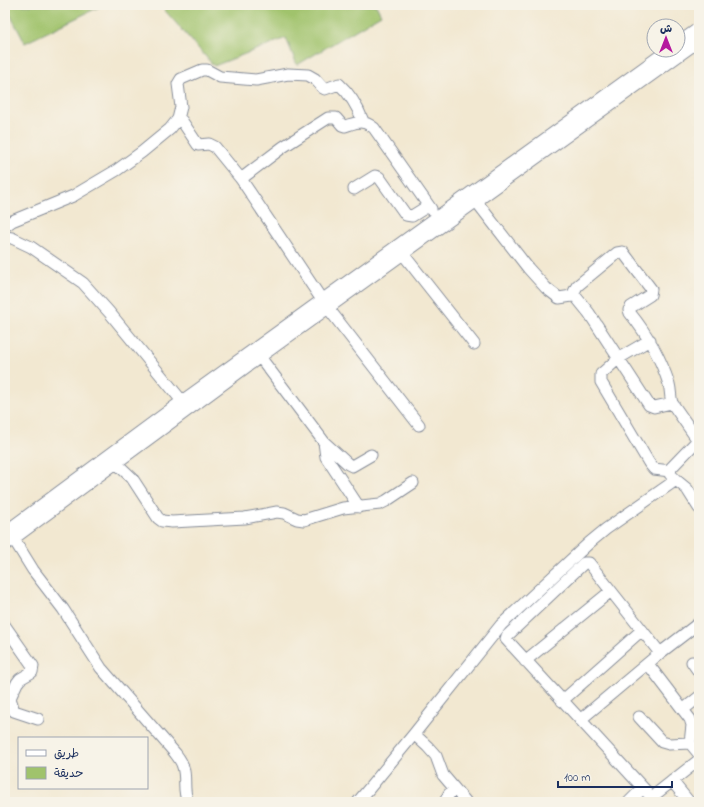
<svg xmlns="http://www.w3.org/2000/svg" width="704" height="807" font-family="'Indie Flower','Playpen Sans Arabic',sans-serif">
  <style>
    .green { fill: #a0c36c; stroke: #5e7965 }
    .lines { fill: none; stroke-linecap: round; stroke-linejoin: round }
    .minor-casing { stroke: #868c98; stroke-width: 13 }
    .minor { stroke: #fff; stroke-width: 11 }
  </style>
  <rect width="100%" height="100%" fill="#f7f3e8"/>
  <filter id="ink" filterUnits="userSpaceOnUse"><feTurbulence type="fractalNoise" baseFrequency=".025" numOctaves="2"/><feDisplacementMap in="SourceGraphic" scale="8" xChannelSelector="R" yChannelSelector="G"/><feConvolveMatrix kernelMatrix="1 2 1 2 8 2 1 2 1" color-interpolation-filters="sRGB"/></filter>
  <filter id="wash" filterUnits="userSpaceOnUse"><feTurbulence type="fractalNoise" baseFrequency=".012" numOctaves="4" result="noise"/><feDisplacementMap in="SourceGraphic" scale="16" xChannelSelector="R" yChannelSelector="G"/><feGaussianBlur stdDeviation="0.9" result="paint"/><feColorMatrix in="noise" values="0 0 0 0 0 0 0 0 0 0 0 0 0 0 0 0 0 1.4 0 .05"/><feComposite in="paint" operator="in"/></filter>
  <g filter="url(#wash)">
    <rect width="100%" height="100%" fill="#f2e8d1"/>
    <path class="green" d="M 5,5 L 103,5 L 25,43 Z
      M 160,5 L 376,5 L 381,15 L 297,65 L 286,38 L 214,66 Z"/>
  </g>
  <g filter="url(#ink)">
    <g class="lines">
      <defs>
        <path id="minor" d="M 678,43 L 699,28
          M 178,119 L 182,121 L 198,145 L 209,144 L 215,147 L 241,179 L 322,300
          M 241,179 L 283,147 L 328,118 L 336,118 L 342,125 L 345,126 C 358,122 363,119 374,128 L 431,209
          M 354,189 L 375,176 L 379,177 L 406,215 L 412,216 L 428,206
          M 476,201 L 528,268 L 546,288 L 559,298 L 572,296 L 576,297 L 589,313 L 649,405 L 654,407 L 672,403 L 697,439 L 697,441 L 671,468 L 670,474 L 676,480 L 687,489 L 699,508
          M 5,226 L 12,221 L 73,196 L 117,170 L 142,152 L 170,129 L 178,119 L 181,107 L 178,84 L 181,79 L 202,70 L 207,70 L 220,77 L 256,80 L 288,74 L 308,75 L 315,79 L 323,88 L 325,89 L 339,84 C 349,93 358,108 363,121
          M 5,237 L 12,238 L 31,247 L 83,283 L 109,312 L 182,401
          M 403,254 L 474,344
          M 572,296 L 577,286 L 617,253 L 623,252 L 651,289 L 650,295 L 631,307 L 629,310 L 630,313 C 647,334 661,359 669,384 C 671,391 670,397 672,403
          M 328,308 L 419,425
          M 650,340 L 619,358 L 601,374 L 601,382 L 649,463 L 654,469 L 670,471
          M 260,357 L 324,442 L 348,464 L 352,466 L 371,455
          M 324,442 L 326,457 L 359,507
          M 115,462 L 132,478 L 158,518 L 162,521 L 172,522 L 245,518 L 277,512 L 284,513 L 297,519 L 304,520 L 343,508 L 380,504 L 386,501 L 413,483
          M 5,532 L 182,401 L 668,50
          M 10,533 L 33,570 L 63,609 L 101,668 L 175,753 C 178,757 182,762 183,767 C 187,779 182,790 188,802
          M 5,545 L 260,357 L 699,41
          M 5,626 L 33,666 L 32,672 L 20,679 L 17,683 L 10,698 L 14,711 L 38,719
          M 525,661 L 611,591
          M 692,662 L 699,672
          M 648,664 L 690,719 L 692,725 L 690,743 L 699,754
          M 562,701 L 642,630
          M 684,709 L 699,697
          M 639,717 L 662,742 L 669,744 L 690,743
          M 580,720 L 660,653 L 699,623
          M 414,734 L 428,747 L 436,756 L 443,775 L 466,802
          M 672,781 L 689,802
          M 652,797 L 699,760
          M 358,802 L 414,734 L 501,625 L 589,543 L 606,529 L 676,480
          M 445,802 L 449,794 L 455,789
          M 629,802 L 643,788
          M 656,802 L 506,639 L 507,636 L 584,563 L 589,563 L 660,653"/>
      </defs>
      <use href="#minor" class="minor-casing"/>
      <use href="#minor" class="minor"/>
    </g>
  </g>
  <rect width="704" height="807" fill="none" stroke="#f7f3e8" stroke-width="20"/>
  <rect x="18" y="737" width="130" height="52" fill="#f7f3e8" stroke="#9fa5b1"/>
  <rect x="26" y="750" width="20" height="6" fill="#ffffff" stroke="#9fa5b1"/>
  <text x="54" y="757" font-size="12" fill="#1b2f5e">طريق</text>
  <rect x="26" y="767" width="20" height="12" fill="#a0c36c" stroke="#9fa5b1"/>
  <text x="54" y="777" font-size="12" fill="#1b2f5e">حديقة</text>
  <g transform="translate(666 38)"><circle r="19" fill="#f7f3e8" stroke="#9fa5b1"/>
  <path d="M0-3L7 15L0 10L-7 15Z" fill="#b5179e"/>
  <text y="-6" font-size="11" font-weight="bold" text-anchor="middle" fill="#1b2f5e">ش</text>
  </g>
  <path d="M558 781v6h114v-6" fill="none" stroke="#1b2f5e" stroke-width="2"/>
  <text x="564" y="781" font-size="12" fill="#1b2f5e" stroke="#f7f3e8" stroke-width="3" paint-order="stroke">100 m</text>
</svg>
